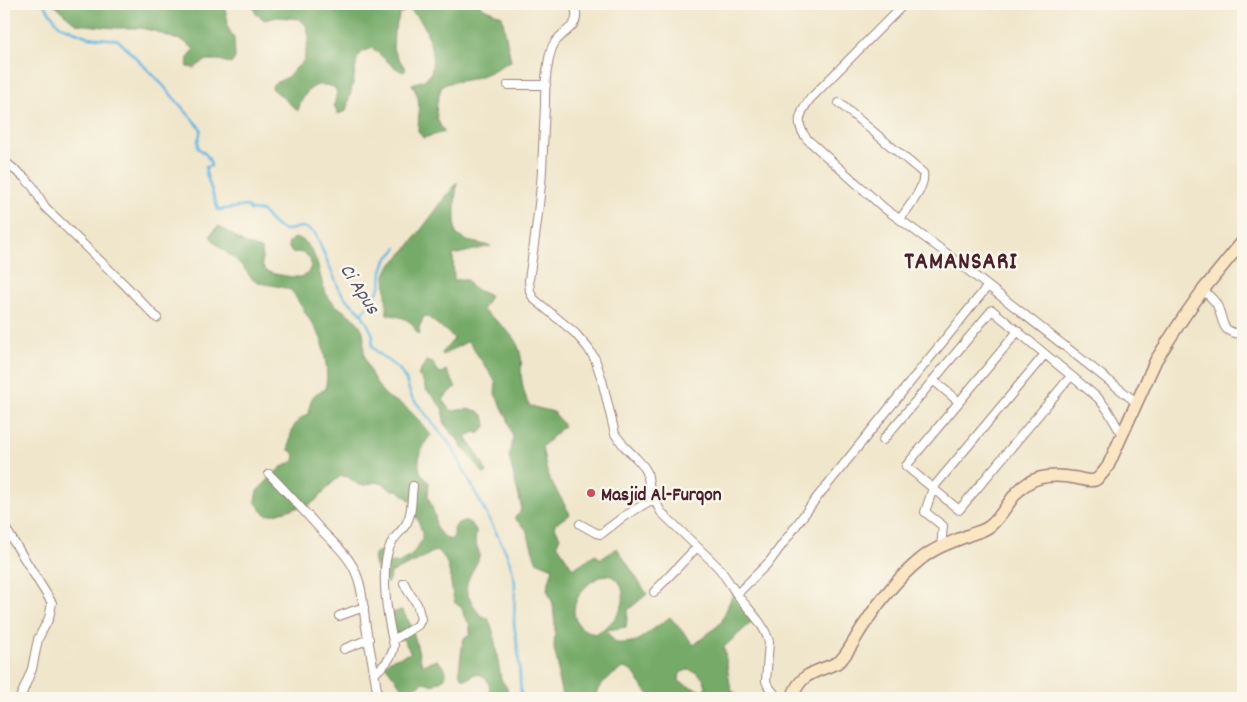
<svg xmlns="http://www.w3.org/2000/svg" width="1247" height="702" font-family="Dekko,sans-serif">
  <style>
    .forest { fill: #74aa67; stroke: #5f6449; fill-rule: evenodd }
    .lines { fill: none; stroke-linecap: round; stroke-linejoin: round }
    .stream { stroke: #67b7e2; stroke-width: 2.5 }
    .minor-casing { stroke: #9d827b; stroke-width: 10 }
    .secondary-casing { stroke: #9d827b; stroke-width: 14 }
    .minor { stroke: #fff; stroke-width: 8 }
    .secondary { stroke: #fbe6c4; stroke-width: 11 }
    .poi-dot { fill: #d1495b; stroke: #fbf7ec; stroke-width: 2 }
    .labels { text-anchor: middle; stroke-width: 5; stroke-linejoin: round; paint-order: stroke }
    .poi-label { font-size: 19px; font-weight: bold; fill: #4a1f2b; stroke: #fbf7ec; text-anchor: start }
    .water-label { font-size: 20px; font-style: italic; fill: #54546b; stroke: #fbf7ec }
    .district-label { font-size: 24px; font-weight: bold; letter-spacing: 1px; fill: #4a1f2b; stroke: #fbf7ec }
  </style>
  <rect width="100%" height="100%" fill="#fbf7ec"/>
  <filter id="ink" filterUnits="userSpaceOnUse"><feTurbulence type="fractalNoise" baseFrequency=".02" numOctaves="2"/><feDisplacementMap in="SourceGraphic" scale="10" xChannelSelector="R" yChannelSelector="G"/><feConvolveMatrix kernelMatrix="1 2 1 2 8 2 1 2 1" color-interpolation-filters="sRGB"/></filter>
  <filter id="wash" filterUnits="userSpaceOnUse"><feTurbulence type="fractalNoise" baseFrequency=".0096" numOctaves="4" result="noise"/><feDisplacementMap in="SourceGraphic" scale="20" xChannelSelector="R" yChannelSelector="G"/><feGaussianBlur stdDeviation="1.12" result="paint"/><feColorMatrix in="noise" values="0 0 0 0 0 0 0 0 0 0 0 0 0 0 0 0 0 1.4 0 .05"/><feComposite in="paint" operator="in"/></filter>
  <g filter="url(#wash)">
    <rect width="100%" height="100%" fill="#f0e6cb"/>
    <path class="forest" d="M 53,4 L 224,4 L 228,22 L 227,26 L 234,38 L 235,58 L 231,64 L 220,60 L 206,60 L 194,68 L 187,67 L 188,58 L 194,49 L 182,40 L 175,39 L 154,31 L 140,28 L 114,28 L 76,24 Z
      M 252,4 L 478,4 L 484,8 L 502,16 L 511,61 C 499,67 487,75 474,78 C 462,82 455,80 442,86 C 436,103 432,117 445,132 L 423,138 L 418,131 L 419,108 L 418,97 L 412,84 C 417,82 423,81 427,78 C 438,69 430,37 424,26 C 421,20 414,14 409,9 L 400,14 L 394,32 L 393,49 L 406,70 L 403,72 C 390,66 383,56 372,48 L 362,52 L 357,59 L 353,83 L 346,111 L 338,114 L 334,105 L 337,92 L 334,87 C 329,86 323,84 318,85 C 307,88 300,101 298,111 L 272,88 L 273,84 L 286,78 L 304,60 L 309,36 L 306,25 L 299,19 L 277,17 L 265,20 L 256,14 Z
      M 457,182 C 455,199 454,216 456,234 L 467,241 L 491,246 L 453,255 L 454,280 L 467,280 L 471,287 L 490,296 L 482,310 C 498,322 518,335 521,357 C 522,362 521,367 521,372 C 522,385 524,395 530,406 L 554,412 L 564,426 L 542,447 L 548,476 L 570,514 L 554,525 L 560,537 L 557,544 L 573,569 L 595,554 L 601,559 L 617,548 L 647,594 L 628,610 L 626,627 L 607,630 L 609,635 L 616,643 L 625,643 L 637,641 L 670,617 L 694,645 L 721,623 L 734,591 L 753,621 L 724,647 L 731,690 L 737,694 L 734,698 L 652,698 C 648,694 644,689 641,685 C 636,676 634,670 623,668 C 611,676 597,684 595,698 L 565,698 L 562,694 L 558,679 L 558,665 L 554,649 L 555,626 L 553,604 L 547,589 L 553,568 L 536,561 L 526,529 L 514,518 L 520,513 L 521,505 L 509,457 L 513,438 L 507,417 L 495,394 L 496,382 L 468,341 L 443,355 L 442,353 L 454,339 L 452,336 L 428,317 L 424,316 L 419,328 L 420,335 L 416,332 C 412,318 400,317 387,314 L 385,275 L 388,268 L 408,247 ZM 606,575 C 613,576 618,579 621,586 C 630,607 612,625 595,634 C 557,624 577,582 606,575 ZM 687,670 C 697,671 703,676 706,686 L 703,691 C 698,690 682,684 679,681 L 680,673 Z
      M 219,226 L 244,243 L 262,250 L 262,265 L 266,271 L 275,274 L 292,277 L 302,277 L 308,273 L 311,266 L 310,258 C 304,253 300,251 292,253 L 289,248 L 288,243 L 292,239 L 299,238 C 321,252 317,276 327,295 C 336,310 355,314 362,329 C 365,336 363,344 364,352 C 366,365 373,379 381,390 C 389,401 397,400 405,407 C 415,414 423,426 431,435 C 423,444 415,460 421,473 C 422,476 426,479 429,482 L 428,496 L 435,516 L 436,528 L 442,535 L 450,540 L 454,536 L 454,529 L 458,523 L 467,521 C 471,524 476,527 476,533 C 476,536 475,538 475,541 C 476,546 480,551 479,556 C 478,565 468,574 467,585 C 465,593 470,599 474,606 C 478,613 480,616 488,618 L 493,631 L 501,679 L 507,688 L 509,698 L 489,698 C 491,685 489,675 474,674 L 469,678 L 465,679 L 461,677 L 459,671 L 462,647 L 464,638 L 470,635 L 470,625 L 464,616 L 462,608 L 455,603 C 449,586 453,563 438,551 L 433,552 L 419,560 L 392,572 L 387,584 C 381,574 371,566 374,554 L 380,551 L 385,552 L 388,562 L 398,563 L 412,555 L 422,540 L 422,532 L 419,523 L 414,512 L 413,503 L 398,490 L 391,490 L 384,484 L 375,482 L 366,485 L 359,485 L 348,477 L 341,476 L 332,483 L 315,501 L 305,507 L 296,508 L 275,514 L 267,515 L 261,510 L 255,501 L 257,491 L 280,468 L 294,461 L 295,454 L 289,450 C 289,436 293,419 309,414 C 310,401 311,393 325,390 L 327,378 L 326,363 L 321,338 L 292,291 C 281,285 269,286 258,282 C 250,280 247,271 242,266 C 232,254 218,249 210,236 L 214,230 Z
      M 426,361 L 433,363 L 436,370 L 441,373 L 446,370 L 456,387 L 449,392 L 443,400 C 445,404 447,408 451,410 C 455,412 456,410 459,410 C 474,408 486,410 486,427 L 479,434 L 475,432 L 467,436 L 467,439 L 475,450 L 487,472 L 484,474 L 468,453 L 462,448 L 458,440 L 445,425 L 442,408 L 434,398 L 426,390 L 423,381 L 418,375 Z
      M 402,610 L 412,627 L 422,665 L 437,660 L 445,668 L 445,678 L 433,685 L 424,682 L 407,694 L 385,665 L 390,660 L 411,653 L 403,639 L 390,639 L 386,615 Z"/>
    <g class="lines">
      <path class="stream" d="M 42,4 L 45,6 L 59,25 L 88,37 L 118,40 L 160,82 L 201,129 L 198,141 L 198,148 C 205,153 210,157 211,166 L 206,167 L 206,173 L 218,210 L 247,206 L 250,210 L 262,211 C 267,217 272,224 279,228 C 296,236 298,217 316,235 L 340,291 L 348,301 L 360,311 L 367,323 L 373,335 L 372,346 L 377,352 L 399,369 L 406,380 L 411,396 L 452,447 L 505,550 L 511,565 L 515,583 L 514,624 L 518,650 L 521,694 L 523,698
        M 361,314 L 375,297 L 381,284 L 382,271 L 386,260 L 397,248"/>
    </g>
  </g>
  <g filter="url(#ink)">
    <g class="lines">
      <defs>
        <path id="minor" d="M 574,4 C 582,27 567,27 556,41 C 549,49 549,61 547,70 C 545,81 545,93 545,105 C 544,126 543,148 542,170 C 540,207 534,244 529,280 L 530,292 L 534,299 L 575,333 L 588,348 L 595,359 L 602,380 L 615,434 L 624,446 L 636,458 L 644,467 L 647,472 L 651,494 L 661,512 L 717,566 C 725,575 731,586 738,596 C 749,610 764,623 769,642 L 766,681 L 768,686 L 778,698
          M 904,4 L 810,99 C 799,114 795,124 807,139 L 884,208 L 942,250 L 1136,402
          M 508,85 L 546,85
          M 839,103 L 923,173 C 926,187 908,208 900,219
          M 4,161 L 25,178 L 33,187 L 45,207 L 126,286 L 157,318
          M 1203,290 C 1208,295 1214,299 1217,305 C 1225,322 1219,333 1243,334
          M 1018,331 L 906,466 L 959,510 L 1071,376
          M 933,380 L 959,402
          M 883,440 L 992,310 L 1098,398 L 1107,409 L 1122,435
          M 269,474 C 287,492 304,511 321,530 C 333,542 348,555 355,571 C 363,588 363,608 366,627 C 370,651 375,674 378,698
          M 580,524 L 596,533 L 601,534 L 623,517 L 653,499
          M 4,526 L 52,603 L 49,618 L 38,639 L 32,669 L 20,698
          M 941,547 L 943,526 L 925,512 L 933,488 L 1045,354
          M 654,592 L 697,547
          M 737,594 L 770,561 L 815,500 L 987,287
          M 339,616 L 364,607
          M 393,640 L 418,625 L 421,619 L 417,604 L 408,591 L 404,583
          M 344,649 L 369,639
          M 375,673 C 384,665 392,659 394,646 C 388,620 379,570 390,546 C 393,538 399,534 404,527 C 413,516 411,499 413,486"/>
        <path id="secondary" d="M 792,698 C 801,672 814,673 837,663 L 841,660 C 851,649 857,634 866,622 C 881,599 900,576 921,559 C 935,547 953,542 969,535 C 977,532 984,531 990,526 C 1005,514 1011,493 1028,483 C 1042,474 1060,475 1076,478 C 1082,479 1089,482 1095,480 C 1101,477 1104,471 1108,466 L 1156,360 L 1183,318 L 1203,290 L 1243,241"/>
      </defs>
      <use href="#minor" class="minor-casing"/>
      <use href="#secondary" class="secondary-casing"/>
      <use href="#minor" class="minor"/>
      <use href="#secondary" class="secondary"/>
    </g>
  </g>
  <circle class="poi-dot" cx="591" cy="493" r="5"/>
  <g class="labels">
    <g class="poi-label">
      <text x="601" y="500">Masjid Al-Furqon</text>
    </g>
    <g class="water-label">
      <text transform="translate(361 288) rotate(57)" y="7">Ci Apus</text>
    </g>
    <g class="district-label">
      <text x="961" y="268">TAMANSARI</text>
    </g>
  </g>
  <rect width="1247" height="702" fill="none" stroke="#fbf7ec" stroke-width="20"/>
</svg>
